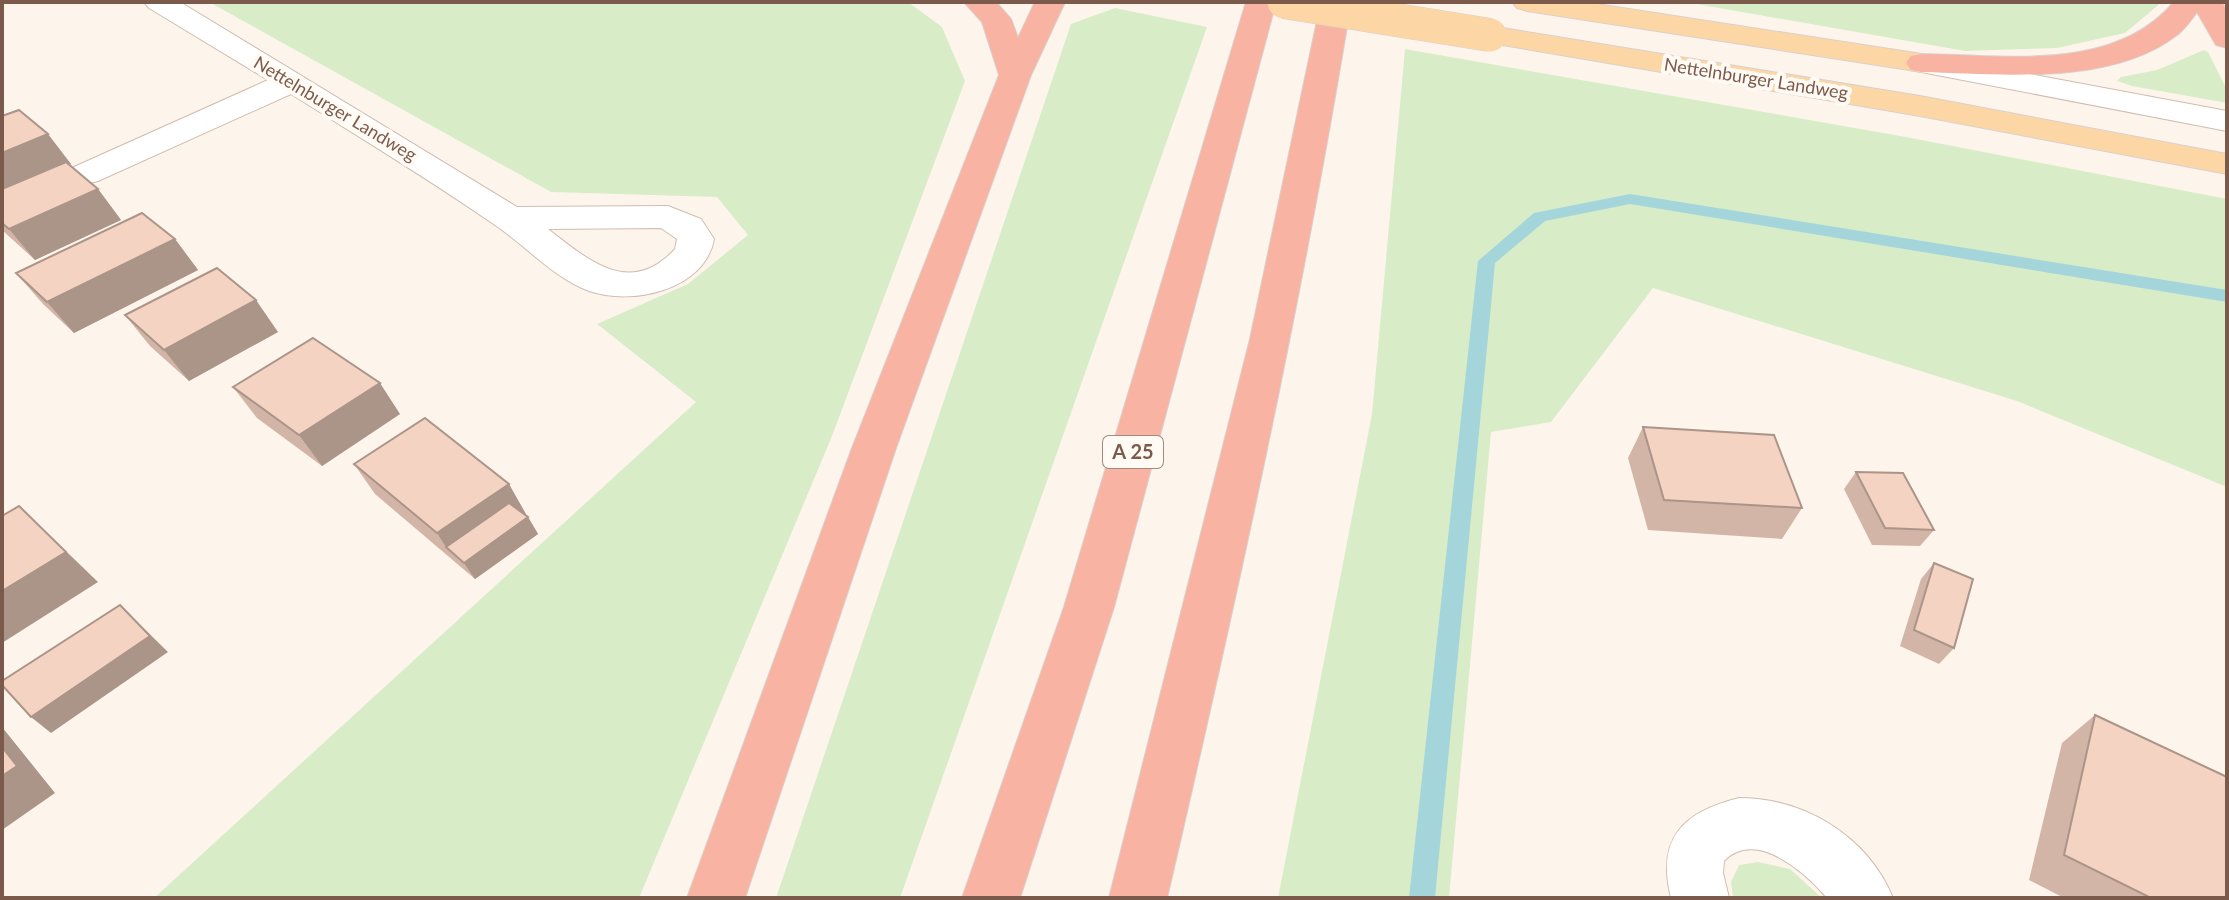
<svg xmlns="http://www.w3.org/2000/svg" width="2229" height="900" font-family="Lato,sans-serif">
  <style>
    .green { fill: #d9ecc8 }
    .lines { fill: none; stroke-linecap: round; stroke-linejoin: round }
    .stream { fill: #a4d5db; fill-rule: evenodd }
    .minor-casing { stroke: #d1bcb0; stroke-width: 2 }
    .major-casing { stroke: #dad1cd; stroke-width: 2 }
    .highway-casing { stroke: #dad1cd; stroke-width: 2 }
    .minor { fill: #fff; fill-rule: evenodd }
    .major { fill: #fcd6a4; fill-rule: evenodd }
    .highway { fill: #f8b3a2; fill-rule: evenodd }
    .major-bridge-casing { stroke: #dad1cd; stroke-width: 34; stroke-linecap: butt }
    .major-bridge { stroke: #fcd6a4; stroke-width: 33 }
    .wall { fill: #d2b5a7 }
    .shaded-wall { fill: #ab9488 }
    .building { fill: #f4d3c2; stroke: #ab9488; stroke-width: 2 }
    .labels { text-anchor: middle; stroke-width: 8; stroke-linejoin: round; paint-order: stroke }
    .far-street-label { font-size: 18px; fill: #7b5a4c; stroke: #fffaf3 }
    .shield { fill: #fffaf3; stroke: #a38a7e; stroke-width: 2 }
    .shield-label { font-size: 20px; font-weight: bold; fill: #7b5a4c }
  </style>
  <rect width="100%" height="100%" fill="#fdf5ec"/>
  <path class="green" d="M 209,2 L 908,2 L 942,27 L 965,81 L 832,436 L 639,898 L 154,898 L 696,402 L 597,324 L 688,284 L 748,235 L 717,197 L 551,192 Z
    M 1685,2 L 2162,2 L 2125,33 L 2057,48 L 1965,51 Z
    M 1115,8 L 1207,27 L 900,898 L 776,898 L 1071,24 Z
    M 1405,49 L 1906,137 L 2227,199 L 2227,487 L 2017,401 L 1653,288 L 1551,422 L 1491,432 L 1449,898 L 1278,898 L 1372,414 Z
    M 2204,50 L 2208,52 L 2227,90 L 2227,103 L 2132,86 L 2117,81 L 2121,77 L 2157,70 Z
    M 1758,862 L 1790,869 L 1822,898 L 1733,898 L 1731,882 L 1739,865 Z"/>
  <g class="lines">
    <path class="stream" d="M 1630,194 L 2227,290 L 2227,302 L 1630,204 L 1545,221 L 1495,263 L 1435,898 L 1409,898 L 1478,261 L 1534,213 Z"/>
    <defs>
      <path id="minor" d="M 144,2 L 180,2 L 517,207 L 668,206 L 701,219 L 714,239 C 705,290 632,306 589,291 C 554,278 526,246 495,225 C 429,179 359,137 291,94 L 98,181 L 86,184 L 74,181 L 69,174 L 74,167 L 268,80 L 149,8 ZM 661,228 L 677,239 L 675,249 C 630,298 588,260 548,229 Z
        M 1922,54 L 2227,111 L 2227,131 L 1911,70 L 1906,63 L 1911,56 Z
        M 1739,798 C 1805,798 1868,837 1893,898 L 1827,898 C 1806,873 1756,828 1724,861 L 1723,873 L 1729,898 L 1671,898 C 1656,838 1683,812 1739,798 Z"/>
      <path id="major" d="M 1512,2 L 1584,2 L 1922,54 L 1933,56 L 1938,63 L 1933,70 L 1922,72 L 1527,11 L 1517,8 Z
        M 1490,26 L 1920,96 L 2227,154 L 2227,174 L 1920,116 L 1479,41 L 1475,35 L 1479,29 Z"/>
      <path id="highway" d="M 964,2 L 996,2 L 1011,19 L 1018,38 L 1035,2 L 1065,2 L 1031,75 L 896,448 L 745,898 L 687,898 L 852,448 L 999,75 L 982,22 Z
        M 1246,2 L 1276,2 L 1114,607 L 1020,898 L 962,898 L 1064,607 Z
        M 1321,2 L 1351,2 C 1302,303 1236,601 1167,898 L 1109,898 L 1250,339 Z
        M 2174,2 L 2222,2 L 2227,12 L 2227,48 L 2216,45 L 2197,12 C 2191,20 2185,29 2177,35 C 2111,86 2001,74 1922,72 L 1911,70 L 1906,63 L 1911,56 L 1922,54 C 2006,55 2114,73 2174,2 Z"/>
    </defs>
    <use href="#minor" class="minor-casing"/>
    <use href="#major" class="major-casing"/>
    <use href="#highway" class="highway-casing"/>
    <use href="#minor" class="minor"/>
    <use href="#major" class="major"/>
    <use href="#highway" class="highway"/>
    <defs>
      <path id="major-bridge" d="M 1284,2 L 1490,35"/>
    </defs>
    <use href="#major-bridge" class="major-bridge-casing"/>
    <use href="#major-bridge" class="major-bridge"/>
  </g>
  <path class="wall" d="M 2,116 L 71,164 L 70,165 L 98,189 L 121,220 L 35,260 L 2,230 Z
    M 175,239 L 198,270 L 74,333 L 43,304 L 16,273 Z
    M 125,315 L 278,332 L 189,381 L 150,346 Z
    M 233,387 L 400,414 L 322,466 L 257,418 Z
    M 1643,427 L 1802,508 L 1782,539 L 1648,530 L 1628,458 Z
    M 354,464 L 526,514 L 525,515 L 528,517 L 538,534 L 475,579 L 375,494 Z
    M 1856,472 L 1934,530 L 1920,546 L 1872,545 L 1844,489 Z
    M 1934,563 L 1954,648 L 1939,664 L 1900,646 L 1921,579 Z
    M 2095,715 L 2227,898 L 2064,898 L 2029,880 L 2062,743 Z"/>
  <path class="shaded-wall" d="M 48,134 L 71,164 L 2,195 L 2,153 Z
    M 98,189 L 121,220 L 35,260 L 9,229 Z
    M 175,239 L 198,270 L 74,333 L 47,302 Z
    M 256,300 L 278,332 L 189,381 L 164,350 Z
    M 380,383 L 400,414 L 322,466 L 299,435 Z
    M 509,484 L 526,514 L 462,560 L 446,547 L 437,533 Z
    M 19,506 L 98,582 L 2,643 L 2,591 Z
    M 528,517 L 538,534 L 475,579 L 464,563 Z
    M 120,605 L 168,652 L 51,733 L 31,717 Z
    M 2,727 L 55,793 L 2,830 Z"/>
  <path class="building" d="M 19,110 L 48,134 L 2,153 L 2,116 Z
    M 66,162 L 98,189 L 9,229 L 2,223 L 2,189 Z
    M 142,213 L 175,239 L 47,302 L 16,273 Z
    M 217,268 L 256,300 L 164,350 L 125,315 Z
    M 313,338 L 380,383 L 299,435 L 233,387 Z
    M 425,418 L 509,484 L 437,533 L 354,464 Z
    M 1643,427 L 1774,435 L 1802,508 L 1664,500 Z
    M 1856,472 L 1903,473 L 1934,530 L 1885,528 Z
    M 509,503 L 528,517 L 464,563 L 446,547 Z
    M 19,506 L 66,552 L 2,591 L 2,516 Z
    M 1934,563 L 1973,579 L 1954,648 L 1914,630 Z
    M 120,605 L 150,636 L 31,717 L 2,685 L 2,681 Z
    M 2095,715 L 2227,777 L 2227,898 L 2151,898 L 2064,855 Z
    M 2,747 L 17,766 L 2,776 Z"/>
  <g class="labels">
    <g class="far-street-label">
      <text transform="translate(1756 79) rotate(9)" y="6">Nettelnburger Landweg</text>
      <text transform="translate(335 109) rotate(31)" y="6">Nettelnburger Landweg</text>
    </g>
    <rect class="shield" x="1103" y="436" width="60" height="32" rx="6"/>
    <g class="shield-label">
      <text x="1133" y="459">A 25</text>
    </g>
  </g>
  <rect width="2229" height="900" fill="none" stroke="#7b5a4c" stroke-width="8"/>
</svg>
